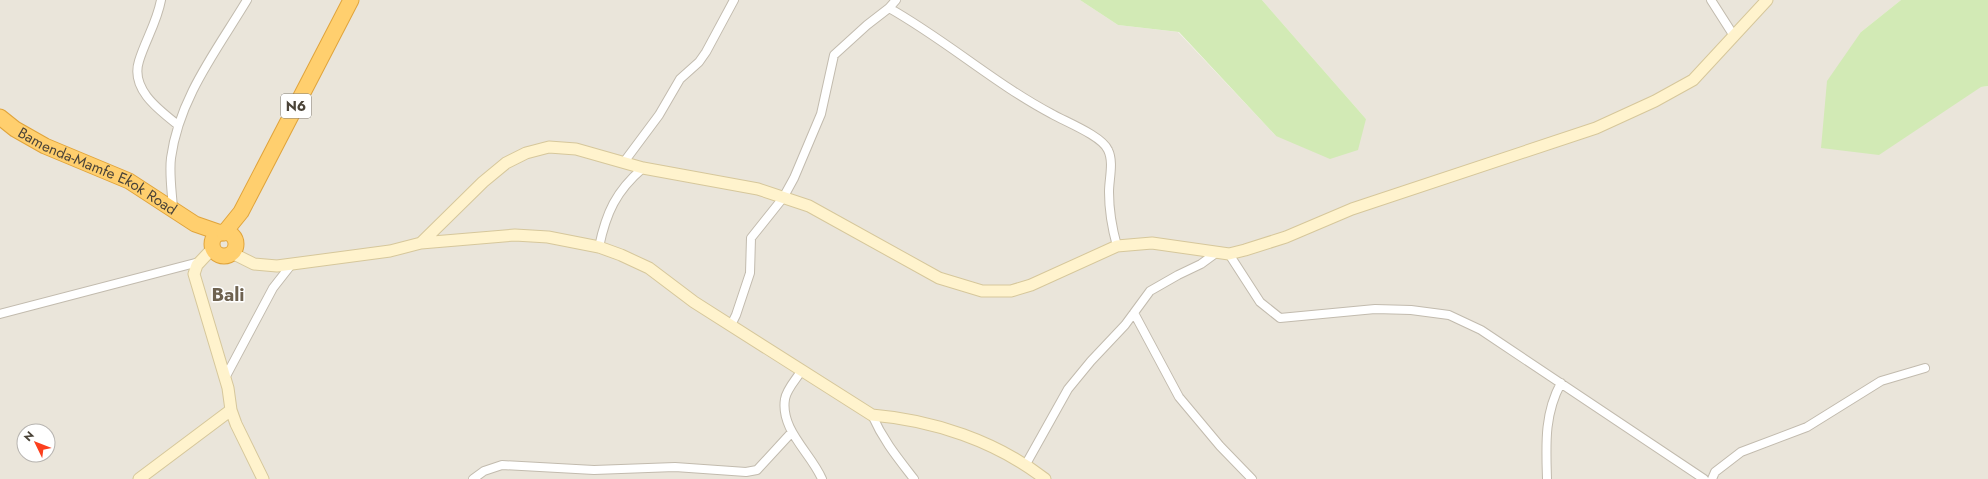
<svg xmlns="http://www.w3.org/2000/svg" width="1988" height="479" font-family="Jost,sans-serif">
  <style>
    .residential { fill: #eae5da; fill-rule: evenodd }
    .green { fill: #d2eab5 }
    .lines { fill: none; stroke-linecap: round; stroke-linejoin: round }
    .street-casing { stroke: #c2bbae; stroke-width: 10 }
    .secondary-casing { stroke: #d6c79b; stroke-width: 13 }
    .highway-casing { stroke: #e0a43c; stroke-width: 17 }
    .street { stroke: #fff; stroke-width: 8 }
    .secondary { stroke: #fff3cd; stroke-width: 11 }
    .highway { stroke: #ffcf6e; stroke-width: 15 }
    .labels { text-anchor: middle; stroke-width: 3; stroke-linejoin: round; paint-order: stroke }
    .shield { fill: #fff; stroke: #817c74; stroke-width: 1 }
    .shield-label { font-size: 14px; font-weight: bold; fill: #4b4439 }
    .street-label { font-size: 15px; fill: #4b4439; stroke: #fff }
    .district-label { font-size: 19px; font-weight: bold; fill: #6e6250; stroke: #fff }
  </style>
  <rect width="100%" height="100%" fill="#f6f3ec"/>
  <path class="residential" d="M 0,0 L 1080,0 L 1118,25 L 1178,32 L 1276,136 L 1366,119 L 1262,0 L 1901,0 L 1861,32 L 1981,87 L 1988,86 L 1988,479 L 0,479 ZM 24,431 L 48,431 L 48,455 L 24,455 Z"/>
  <path class="green" d="M 1080,0 L 1262,0 L 1366,119 L 1358,150 L 1330,159 L 1276,136 L 1179,32 L 1118,25 Z
    M 1901,0 L 1988,0 L 1988,86 L 1981,87 L 1879,155 L 1821,148 L 1827,81 L 1861,32 Z"/>
  <g class="lines">
    <defs>
      <path id="street" d="M 161,0 C 157,22 145,41 139,61 C 130,89 159,110 178,125
        M 1711,0 L 1734,36
        M 889,8 C 946,40 995,84 1052,114 C 1066,122 1102,136 1108,150 C 1114,162 1109,179 1109,192 C 1109,211 1112,228 1117,246
        M 624,162 L 659,115 L 680,79 L 699,62 L 706,52 L 734,0
        M 173,209 C 172,192 169,174 171,158 C 179,98 217,50 247,0
        M 599,247 C 606,213 616,191 643,168
        M 1229,254 L 1260,302 L 1280,318 L 1375,309 L 1411,310 L 1449,315 L 1481,330 L 1704,479
        M 1134,313 L 1179,397 L 1220,446 L 1252,479
        M 0,314 L 199,262
        M 731,325 L 736,315 L 750,273 L 751,238 L 783,198 L 794,178 L 821,114 L 834,55 L 867,25 L 889,8 L 896,0
        M 802,370 C 797,378 786,390 785,399 C 780,430 811,453 822,479
        M 225,378 L 273,288 L 291,265
        M 872,415 C 883,440 897,457 914,479
        M 1026,464 L 1068,389 L 1091,361 L 1125,325 L 1150,291 L 1178,275 L 1201,264 L 1216,253
        M 473,479 L 484,471 L 502,465 L 594,470 L 675,467 L 746,472 L 757,470 L 792,432
        M 1547,479 C 1546,445 1544,414 1561,383
        M 1712,479 L 1715,472 L 1741,452 L 1807,427 L 1881,381 L 1925,368"/>
      <path id="secondary" d="M 421,243 L 515,235 L 548,237 L 599,247 L 621,255 L 649,268 L 694,302 L 872,415 C 933,420 996,441 1045,479
        M 213,248 L 197,265 L 194,274 L 228,388 L 231,410 L 236,424 L 263,479
        M 232,253 L 254,264 L 277,266 L 390,251 L 421,243 L 483,182 L 506,163 L 526,153 L 549,147 L 576,149 L 643,168 L 758,189 L 809,206 L 939,278 L 982,291 L 1011,291 L 1031,285 L 1117,246 L 1152,243 L 1229,254 L 1245,250 L 1286,237 L 1352,209 L 1596,128 L 1655,101 L 1693,80 L 1767,0
        M 139,479 L 231,410"/>
      <g id="highway">
        <path id="s1" d="M 0,117 L 15,129 L 45,146 L 129,181 L 195,224 L 221,233"/>
        <circle cx="224" cy="244" r="12"/>
        <path d="M 224,233 L 241,212 L 351,0"/>
      </g>
    </defs>
    <use href="#street" class="street-casing"/>
    <use href="#secondary" class="secondary-casing"/>
    <use href="#highway" class="highway-casing"/>
    <use href="#street" class="street"/>
    <use href="#secondary" class="secondary"/>
    <use href="#highway" class="highway"/>
  </g>
  <g class="labels">
    <rect class="shield" x="281" y="94" width="30" height="24" rx="3"/>
    <g class="shield-label">
      <text x="296" y="111">N6</text>
    </g>
    <g class="street-label">
      <text dy="5" stroke="none"><textPath href="#s1" startOffset="112">Bamenda-Mamfe Ekok Road</textPath></text>
    </g>
    <g class="district-label">
      <text x="228" y="301">Bali</text>
    </g>
  </g>
  <g transform="translate(36 443) rotate(313)"><circle r="19" fill="#ffffff" stroke="#b7b4b0"/>
  <path d="M0-3L7 15L0 10L-7 15Z" fill="#fc3f1d"/>
  <text y="-6" font-size="11" font-weight="bold" text-anchor="middle" fill="#4b4439">N</text>
  </g>
</svg>
